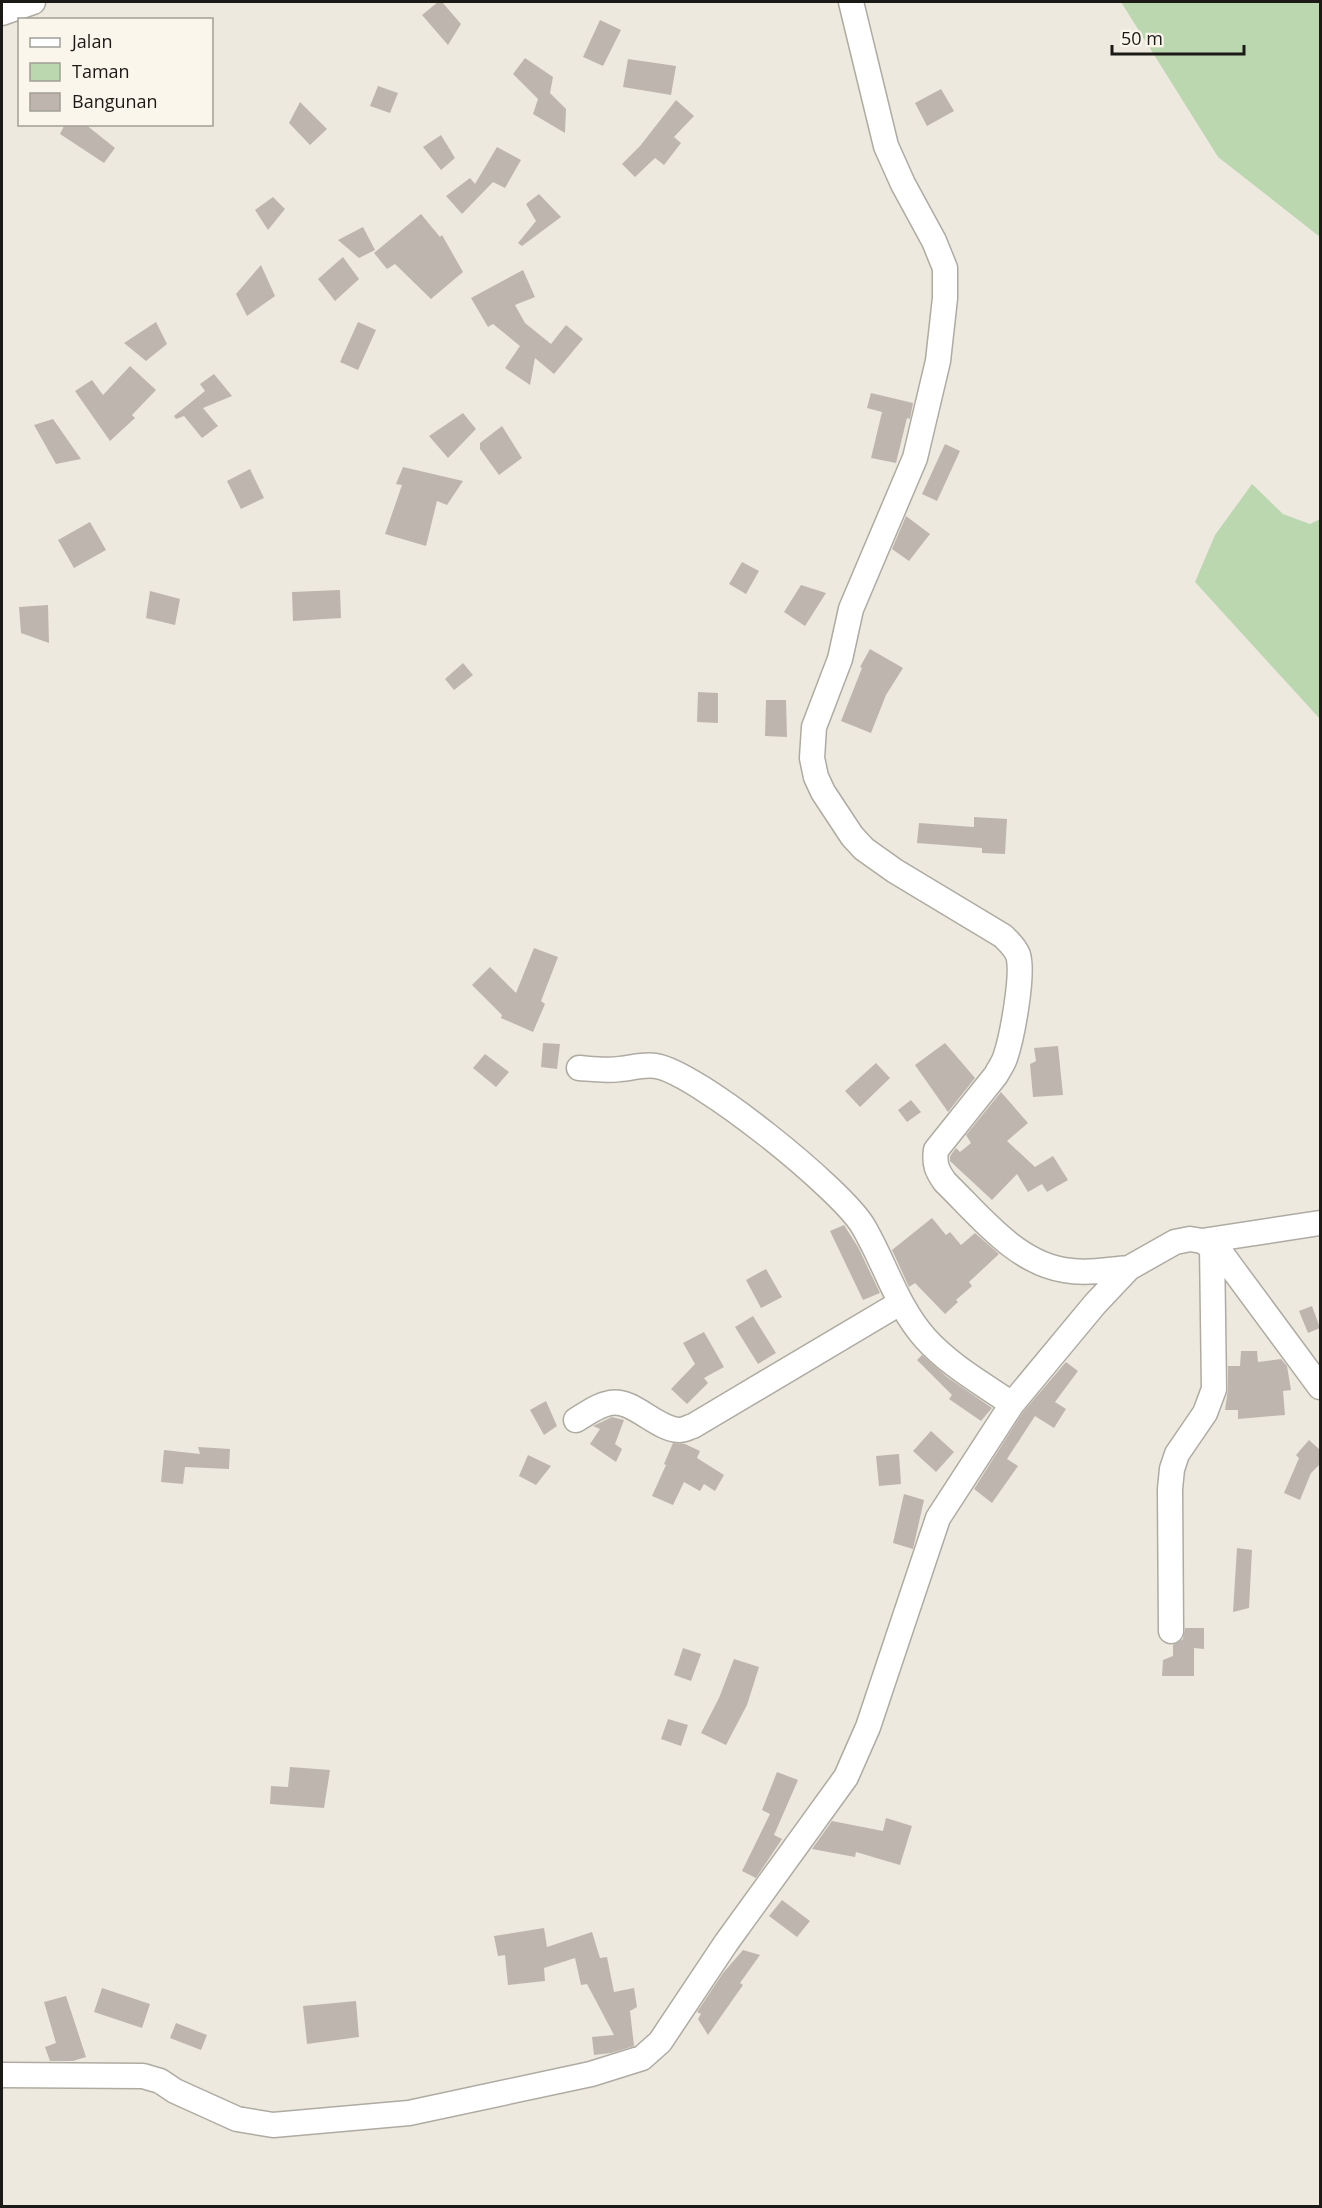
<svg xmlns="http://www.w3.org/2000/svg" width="1322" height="2208" font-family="'Open Sans',sans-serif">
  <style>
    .green { fill: #bbd7b0 }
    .building { fill: #bfb5af }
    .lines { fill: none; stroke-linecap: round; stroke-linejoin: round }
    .minor-casing { stroke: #afaba2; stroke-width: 27 }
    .minor { stroke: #fff; stroke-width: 24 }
  </style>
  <rect width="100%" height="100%" fill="#ede9df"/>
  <path class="green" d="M 1121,2 L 1320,2 L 1320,237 L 1218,157 Z
    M 1252,484 L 1283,514 L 1310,524 L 1320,519 L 1320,719 L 1195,582 L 1215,535 Z"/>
  <path class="building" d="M 438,2 L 442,2 L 461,24 L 448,45 L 422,15 Z
    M 600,20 L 621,30 L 603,66 L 583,57 Z
    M 525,58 L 553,77 L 550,93 L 566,109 L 565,133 L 533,114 L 538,99 L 513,74 Z
    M 628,59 L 676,66 L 671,95 L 623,87 Z
    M 378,86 L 398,93 L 390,113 L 370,106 Z
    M 941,89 L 954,111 L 927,126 L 915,103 Z
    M 676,100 L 694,116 L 674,137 L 681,143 L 664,165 L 655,158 L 635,177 L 622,164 L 640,146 Z
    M 300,102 L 327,129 L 310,145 L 289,123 Z
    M 65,124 L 85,124 L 115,148 L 104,163 L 60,134 Z
    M 441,135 L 455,158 L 441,170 L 423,147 Z
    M 497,147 L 521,160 L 505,188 L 493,182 L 462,214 L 446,196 L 470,178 L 475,184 Z
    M 539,194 L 561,217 L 522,246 L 518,243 L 536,221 L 526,204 Z
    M 273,197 L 285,209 L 268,230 L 255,210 Z
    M 421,214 L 440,237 L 442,235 L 463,272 L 431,299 L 395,264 L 387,269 L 374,253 Z
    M 363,227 L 375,250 L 359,258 L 338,240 Z
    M 343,257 L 359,279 L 335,301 L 318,279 Z
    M 261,265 L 275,296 L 247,316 L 236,294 Z
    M 523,270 L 535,297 L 515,305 L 525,323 L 551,344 L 566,325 L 583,339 L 554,374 L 535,358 L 530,385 L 505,368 L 520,346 L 493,324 L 488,327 L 471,298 Z
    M 156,322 L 167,344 L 146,361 L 124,343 Z
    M 358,322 L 376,330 L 358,370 L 340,362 Z
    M 130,366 L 156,390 L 132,415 L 135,418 L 110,441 L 75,391 L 92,380 L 103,395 Z
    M 214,374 L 232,396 L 203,408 L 218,426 L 202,438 L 184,416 L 176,419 L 174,416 L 205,391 L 200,384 Z
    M 871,393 L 913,403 L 910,419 L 907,418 L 896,463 L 871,458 L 882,412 L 867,408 Z
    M 463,413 L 476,429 L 448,458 L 429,436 Z
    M 53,419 L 81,459 L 56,464 L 34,425 Z
    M 502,426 L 522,458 L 499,475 L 480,449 L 480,443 Z
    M 945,444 L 960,451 L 937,501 L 922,494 Z
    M 403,467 L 463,481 L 447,505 L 437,501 L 426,546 L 385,534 L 402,485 L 396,484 Z
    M 250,469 L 264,498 L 241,509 L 227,481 Z
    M 906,516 L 930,534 L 909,561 L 892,549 Z
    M 90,522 L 106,550 L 74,568 L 58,540 Z
    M 742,562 L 759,571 L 746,594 L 729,584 Z
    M 801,585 L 826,593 L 805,626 L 784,612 Z
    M 340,590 L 341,618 L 293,621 L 292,592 Z
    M 150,591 L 180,599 L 175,625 L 146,618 Z
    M 48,605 L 49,643 L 21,633 L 19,607 Z
    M 870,649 L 903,668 L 886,695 L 871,733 L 841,721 L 862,668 L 860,667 Z
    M 463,663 L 473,675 L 454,690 L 445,679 Z
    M 698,692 L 718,693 L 718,723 L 697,722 Z
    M 766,700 L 786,700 L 787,737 L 765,736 Z
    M 974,817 L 1007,819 L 1005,854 L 982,853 L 982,848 L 917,843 L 919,823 L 974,827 Z
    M 534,948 L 558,957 L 541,1001 L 545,1004 L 533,1032 L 501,1018 L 502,1015 L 472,985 L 490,967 L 516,993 Z
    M 543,1043 L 560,1044 L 557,1069 L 541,1067 Z
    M 945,1043 L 975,1078 L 948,1112 L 915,1065 Z
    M 1058,1046 L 1063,1095 L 1033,1097 L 1030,1064 L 1036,1061 L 1034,1048 Z
    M 485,1054 L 509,1072 L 496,1087 L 473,1068 Z
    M 876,1063 L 890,1078 L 860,1107 L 845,1091 Z
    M 1001,1092 L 1028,1123 L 1007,1141 L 1035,1167 L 1053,1156 L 1068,1180 L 1047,1192 L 1042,1184 L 1028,1192 L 1017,1174 L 992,1200 L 950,1161 L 950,1156 L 956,1148 L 960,1152 L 971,1143 L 966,1135 Z
    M 911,1100 L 921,1112 L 907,1122 L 898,1110 Z
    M 932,1218 L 946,1235 L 950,1232 L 961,1245 L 975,1233 L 999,1254 L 969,1282 L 972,1286 L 956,1300 L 958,1302 L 945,1314 L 915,1283 L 909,1287 L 892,1250 Z
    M 844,1225 L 858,1247 L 880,1293 L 863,1300 L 830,1231 Z
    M 766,1269 L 782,1297 L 761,1308 L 746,1280 Z
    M 1312,1306 L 1320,1328 L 1308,1333 L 1299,1311 Z
    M 753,1316 L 776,1353 L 758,1364 L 735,1327 Z
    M 704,1332 L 724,1367 L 704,1378 L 708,1383 L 687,1404 L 671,1389 L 695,1364 L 683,1343 Z
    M 1241,1351 L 1257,1351 L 1258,1362 L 1281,1359 L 1287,1366 L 1291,1390 L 1283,1391 L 1285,1415 L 1238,1419 L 1238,1410 L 1225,1410 L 1228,1389 L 1228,1366 L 1240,1366 Z
    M 922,1355 L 947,1377 L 992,1408 L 981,1421 L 949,1399 L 952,1395 L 917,1360 Z
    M 1066,1362 L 1078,1371 L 1055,1402 L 1066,1409 L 1054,1428 L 1035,1416 L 1007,1459 L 1018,1466 L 992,1503 L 974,1489 L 1023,1412 Z
    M 546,1401 L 557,1426 L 544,1435 L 530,1410 Z
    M 612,1417 L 624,1420 L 615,1444 L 622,1449 L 616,1462 L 590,1444 L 600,1429 L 593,1426 Z
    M 931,1431 L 954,1452 L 936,1472 L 913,1451 Z
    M 1309,1440 L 1320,1450 L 1320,1464 L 1311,1473 L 1300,1500 L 1284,1493 L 1299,1458 L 1296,1455 Z
    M 673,1443 L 685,1444 L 700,1451 L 697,1458 L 724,1475 L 715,1491 L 704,1484 L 700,1491 L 684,1482 L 673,1505 L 652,1496 L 666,1465 L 664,1464 Z
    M 198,1447 L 230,1449 L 229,1469 L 185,1467 L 183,1484 L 161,1482 L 164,1450 L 200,1454 Z
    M 899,1454 L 901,1484 L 879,1486 L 876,1456 Z
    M 528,1455 L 551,1466 L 536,1485 L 519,1476 Z
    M 904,1494 L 924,1500 L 913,1549 L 893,1543 Z
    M 1237,1548 L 1252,1550 L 1249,1608 L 1233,1612 Z
    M 1185,1628 L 1204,1628 L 1204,1649 L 1194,1648 L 1194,1676 L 1162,1676 L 1163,1660 L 1173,1656 L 1173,1645 L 1183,1639 Z
    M 683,1648 L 701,1654 L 691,1681 L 674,1675 Z
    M 734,1659 L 759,1667 L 747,1705 L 726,1745 L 701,1733 L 719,1698 Z
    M 668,1719 L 688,1725 L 681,1746 L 661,1739 Z
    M 290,1767 L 330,1770 L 324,1808 L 270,1804 L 271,1786 L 288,1787 Z
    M 777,1772 L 798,1780 L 774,1835 L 782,1839 L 756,1878 L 742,1871 L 770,1814 L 762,1810 Z
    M 886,1818 L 912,1826 L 900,1865 L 856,1852 L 855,1857 L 812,1849 L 832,1821 L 883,1831 Z
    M 782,1900 L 810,1921 L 797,1937 L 769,1916 Z
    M 544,1928 L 547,1947 L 592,1932 L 600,1958 L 607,1957 L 614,1992 L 634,1988 L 637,2007 L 630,2011 L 634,2046 L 611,2053 L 594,2055 L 592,2037 L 614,2035 L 587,1984 L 581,1985 L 575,1958 L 544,1968 L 545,1981 L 508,1985 L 505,1955 L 498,1956 L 494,1936 Z
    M 743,1950 L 760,1955 L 740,1983 L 743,1985 L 708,2035 L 698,2019 L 701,2014 L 697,2012 L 723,1973 Z
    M 102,1988 L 150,2004 L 142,2028 L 94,2012 Z
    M 66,1996 L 86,2057 L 73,2061 L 50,2061 L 45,2047 L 56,2043 L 44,2002 Z
    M 356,2001 L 359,2037 L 307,2044 L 303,2006 Z
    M 176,2023 L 207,2035 L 201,2050 L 170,2038 Z"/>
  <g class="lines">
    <defs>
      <path id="minor" d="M 851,2 L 886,146 L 903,184 L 934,241 L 945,268 L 945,298 L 938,361 L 915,458 L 851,609 L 840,659 L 814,727 L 812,758 L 816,777 L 823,792 L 852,836 L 864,849 L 895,871 L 1003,936 C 1009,942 1015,947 1018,955 C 1024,974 1012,1038 1005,1058 C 1003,1064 999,1069 996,1075 L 936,1150 C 934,1164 937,1171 945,1182 C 979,1215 1015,1262 1064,1270 C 1085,1274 1108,1270 1129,1268
        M 2,13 L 33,2
        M 579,1068 C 592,1069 606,1071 620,1069 C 632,1068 643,1064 656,1066 C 698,1073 841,1189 863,1226 C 885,1263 896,1305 925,1338 C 949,1365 983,1384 1012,1404
        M 1202,1241 L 1320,1223
        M 576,1420 C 586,1414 598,1405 610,1403 C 632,1398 656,1429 679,1430 C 684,1430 689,1427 693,1426 L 900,1303
        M 1171,1631 L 1170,1489 L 1172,1469 L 1177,1454 L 1205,1413 L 1214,1389 L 1212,1245
        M 2,2075 L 143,2076 L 160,2081 L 175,2091 L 237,2119 L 273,2125 L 409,2113 L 591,2074 L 642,2058 L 660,2042 L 726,1943 L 846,1777 L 868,1727 L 938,1518 L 1012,1404 L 1095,1304 L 1129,1268 L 1175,1242 L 1190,1239 L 1202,1241 L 1221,1253 L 1320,1387"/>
    </defs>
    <use href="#minor" class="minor-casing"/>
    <use href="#minor" class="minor"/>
  </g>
  <rect width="1322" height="2208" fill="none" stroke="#1b1a16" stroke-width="6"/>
  <rect x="18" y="18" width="195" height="108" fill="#faf6ec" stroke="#a19e96" stroke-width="1.5"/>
  <rect x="30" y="38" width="30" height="9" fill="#ffffff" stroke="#a19e96" stroke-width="1.5"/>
  <text x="72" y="48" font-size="18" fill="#1b1a16">Jalan</text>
  <rect x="30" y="63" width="30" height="18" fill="#bbd7b0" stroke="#a19e96" stroke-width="1.5"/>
  <text x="72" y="78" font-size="18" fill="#1b1a16">Taman</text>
  <rect x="30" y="93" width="30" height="18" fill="#bfb5af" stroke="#a19e96" stroke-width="1.5"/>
  <text x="72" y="108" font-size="18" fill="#1b1a16">Bangunan</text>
  <path d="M1112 45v9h132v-9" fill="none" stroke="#1b1a16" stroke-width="3"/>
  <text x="1121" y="45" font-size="18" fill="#1b1a16" stroke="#faf6ec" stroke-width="4.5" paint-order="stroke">50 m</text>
</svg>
